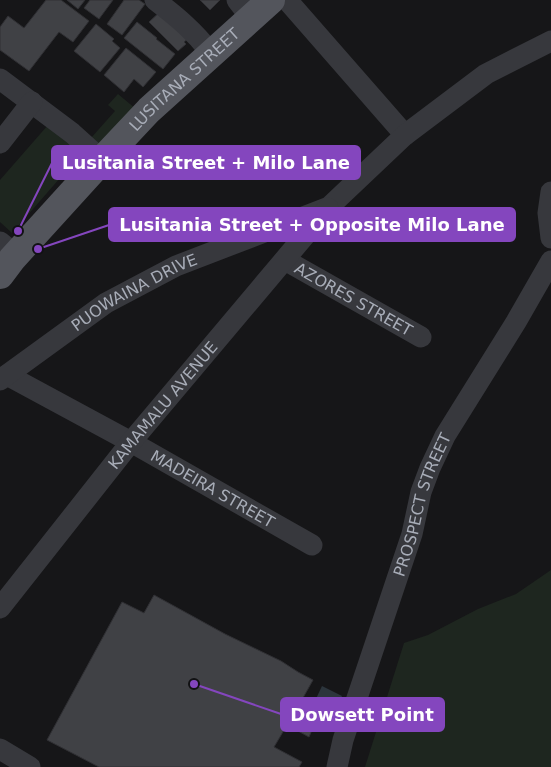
<svg xmlns="http://www.w3.org/2000/svg" width="551" height="767" font-family="'DejaVu Sans',sans-serif">
  <style>
    .green { fill: #1e261f }
    .water { fill: #2c353c }
    .building { fill: #404145; stroke: #303034 }
    .lines { fill: none; stroke-linecap: round; stroke-linejoin: round }
    .minor { stroke: #37383d; stroke-width: 21 }
    .major { stroke: #53555c; stroke-width: 28 }
    .labels { text-anchor: middle; stroke-width: 5; stroke-linejoin: round; paint-order: stroke }
    .street-label { font-size: 16px; fill: #a8adb8; stroke: #111113 }
    .leader { fill: none; stroke: #8446be; stroke-width: 2 }
    .callout-dot { fill: #8446be; stroke: #111113; stroke-width: 2 }
    .callout { fill: #8446be; stroke: #8446be; stroke-width: 2 }
    .callout-label { font-size: 18px; text-anchor: middle; font-weight: bold; fill: #fff }
  </style>
  <rect width="100%" height="100%" fill="#161618"/>
  <path class="green" d="M 118,94 L 136,109 L 102,147 L 91,138 L 115,111 L 108,105 Z
    M 48,125 L 81,154 L 12,233 L 0,222 L 0,180 Z
    M 551,570 L 551,767 L 365,767 L 404,643 L 428,635 L 478,609 L 516,594 Z"/>
  <path class="water" d="M 322,686 L 342,696 L 334,712 L 314,703 Z"/>
  <path class="building" d="M 46,0 L 61,0 L 89,21 L 73,42 L 59,32 L 29,71 L 0,50 L 0,27 L 8,16 L 24,28 Z
    M 67,0 L 85,0 L 78,9 Z
    M 90,0 L 113,0 L 99,19 L 84,8 Z
    M 124,0 L 139,0 L 145,4 L 122,35 L 107,24 Z
    M 200,0 L 220,0 L 210,10 Z
    M 163,9 L 190,37 L 184,42 L 186,44 L 178,51 L 149,22 Z
    M 137,22 L 157,38 L 156,39 L 175,54 L 163,69 L 124,38 Z
    M 96,24 L 114,39 L 112,41 L 120,48 L 100,72 L 74,51 Z
    M 126,48 L 156,72 L 143,87 L 134,79 L 124,92 L 104,75 Z
    M 154,595 L 225,634 L 281,661 L 298,672 L 313,680 L 295,712 L 314,725 L 309,737 L 287,725 L 274,747 L 302,762 L 299,767 L 99,767 L 47,740 L 122,602 L 144,613 Z"/>
  <g class="lines">
    <g class="minor">
      <path d="M 155,0 C 177,17 194,31 211,53"/>
      <path d="M 237,0 L 251,18"/>
      <path d="M 287,0 L 405,135"/>
      <path d="M 0,79 L 72,133 L 102,160"/>
      <path d="M 0,143 L 32,102"/>
      <path d="M 551,192 L 548,213 L 551,238"/>
      <path d="M 0,242 L 16,255"/>
      <path id="s1" d="M 285,260 L 421,337"/>
      <path id="s2" d="M 7,375 L 131,442 L 312,545"/>
      <path id="s3" d="M 0,380 L 106,303 L 176,266 L 329,207 L 405,135 L 486,74 L 551,41"/>
      <path id="s4" d="M 0,608 L 131,442 L 328,208"/>
      <path d="M 0,749 L 30,767"/>
      <path id="s5" d="M 337,767 L 343,740 L 352,713 L 412,534 L 421,492 L 430,468 L 445,436 L 516,322 L 551,261"/>
    </g>
    <path class="major" id="s6" d="M 0,275 L 12,259 L 102,160 L 149,110 L 271,0"/>
  </g>
  <g class="labels">
    <g class="street-label">
      <text dy="6" stroke="none"><textPath href="#s6" startOffset="269">LUSITANA STREET</textPath></text>
      <text dy="6" stroke="none"><textPath href="#s3" startOffset="161">PUOWAINA DRIVE</textPath></text>
      <text dy="6" stroke="none"><textPath href="#s1" startOffset="79">AZORES STREET</textPath></text>
      <text dy="6" stroke="none"><textPath href="#s4" startOffset="260">KAMAMALU AVENUE</textPath></text>
      <text dy="6" stroke="none"><textPath href="#s2" startOffset="235">MADEIRA STREET</textPath></text>
      <text dy="6" stroke="none"><textPath href="#s5" startOffset="276">PROSPECT STREET</textPath></text>
    </g>
  </g>
  <path class="leader" d="M18 231L52 163M38 249L109 225M194 684L281 714"/>
  <g class="callout-dot">
    <circle cx="18" cy="231" r="5"/>
    <circle cx="38" cy="249" r="5"/>
    <circle cx="194" cy="684" r="5"/>
  </g>
  <g class="callout">
    <rect x="52" y="146" width="308" height="33" rx="5"/>
    <rect x="109" y="208" width="406" height="33" rx="5"/>
    <rect x="281" y="698" width="163" height="33" rx="5"/>
  </g>
  <g class="callout-label">
    <text x="206" y="169">Lusitania Street + Milo Lane</text>
    <text x="312" y="231">Lusitania Street + Opposite Milo Lane</text>
    <text x="362" y="721">Dowsett Point</text>
  </g>
</svg>
